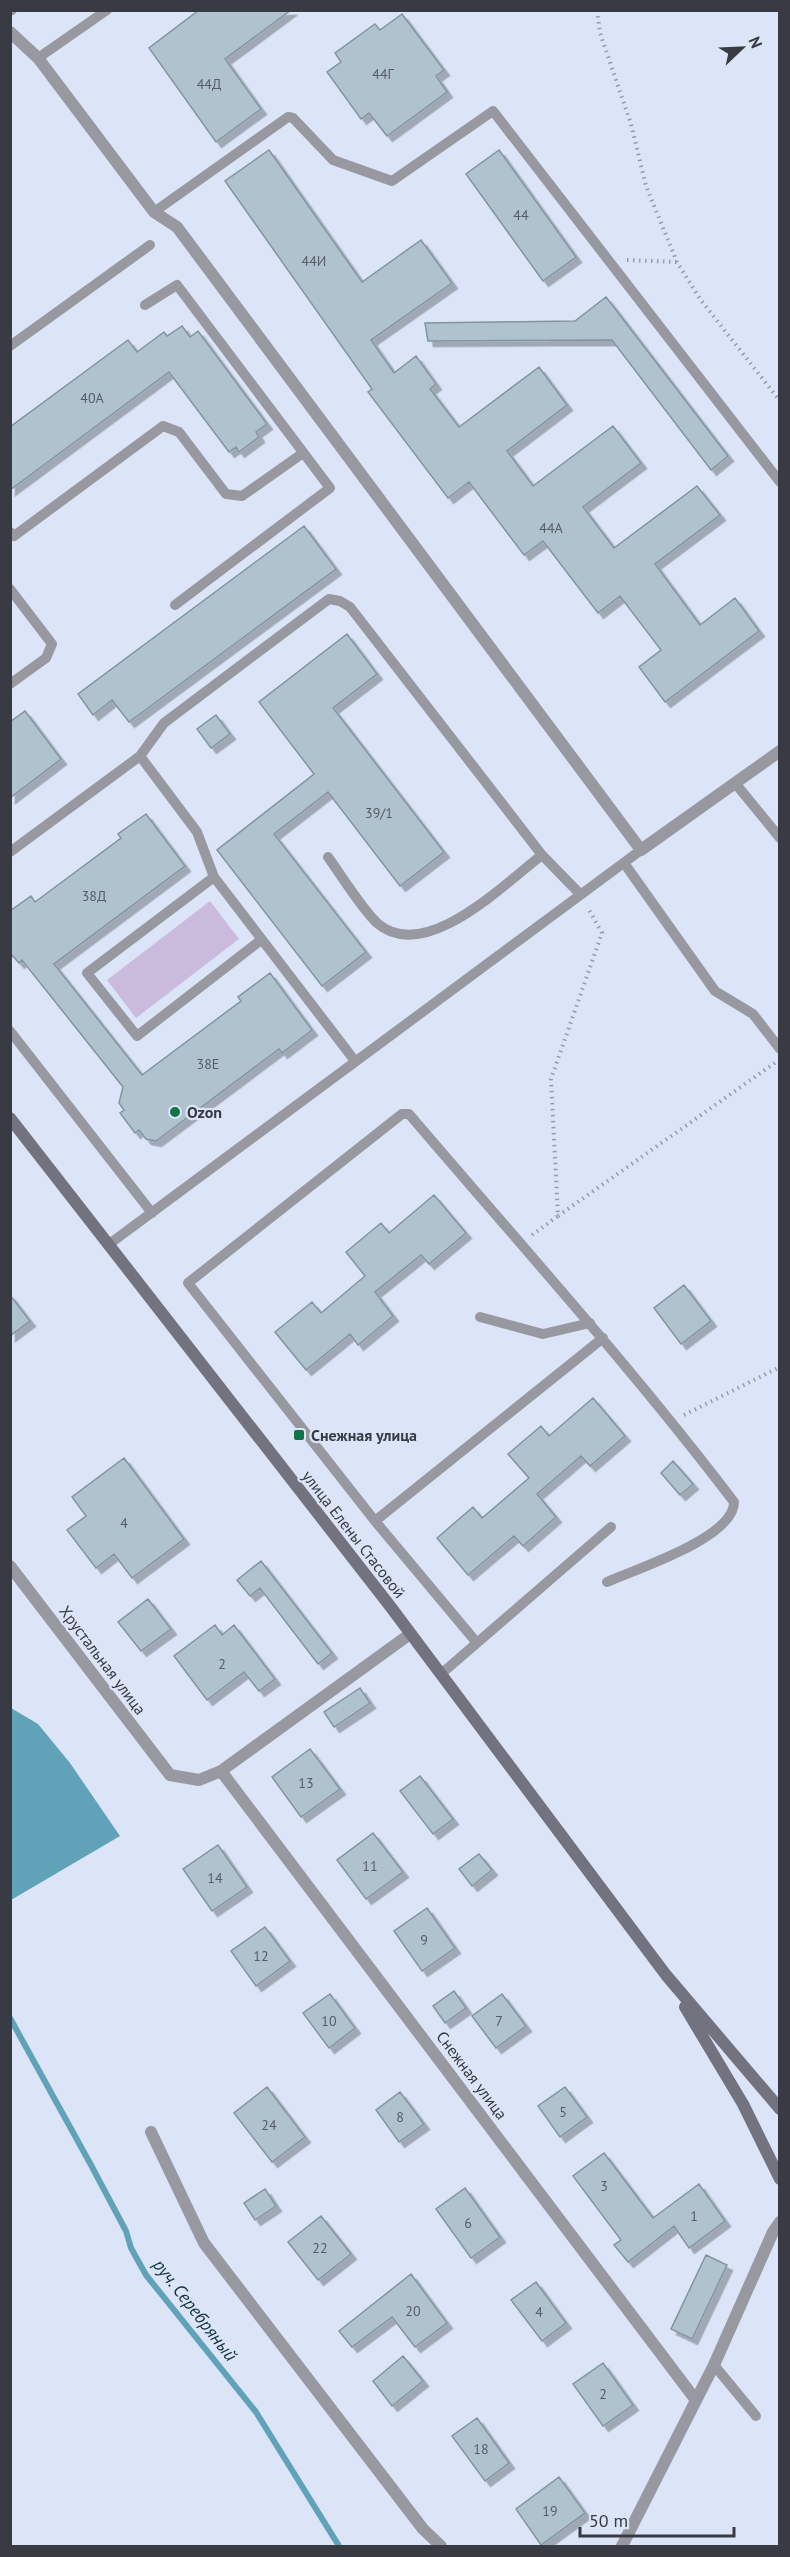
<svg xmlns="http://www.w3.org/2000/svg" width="790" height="2557" font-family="'PT Sans',sans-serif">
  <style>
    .green { fill: #cabbdd }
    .water { fill: #60a3b9 }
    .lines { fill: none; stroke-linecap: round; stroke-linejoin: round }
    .stream { stroke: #60a3b9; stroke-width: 6 }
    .building { fill: #b1c2cf; stroke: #8394a1; stroke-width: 1.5; filter: url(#shadow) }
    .path { stroke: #959caa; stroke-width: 4; stroke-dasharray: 1.5 4.5; stroke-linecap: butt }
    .service { stroke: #9898a0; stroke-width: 10 }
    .minor { stroke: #9898a0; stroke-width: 12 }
    .secondary { stroke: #737380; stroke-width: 12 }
    .poi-dot { fill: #11734a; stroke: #dbe5f7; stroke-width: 2 }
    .labels { text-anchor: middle; stroke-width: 4.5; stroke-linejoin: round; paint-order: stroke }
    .number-label { font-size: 14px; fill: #565d66 }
    .poi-label { font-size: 16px; font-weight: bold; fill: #383b43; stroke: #dbe5f7; text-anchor: start }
    .street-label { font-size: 16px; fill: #383b43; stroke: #dbe5f7 }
    .water-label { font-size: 18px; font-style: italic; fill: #14353f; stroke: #dbe5f7 }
  </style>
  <defs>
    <filter id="shadow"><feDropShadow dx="5.5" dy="5.5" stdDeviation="0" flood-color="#0004"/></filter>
  </defs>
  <rect width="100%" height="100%" fill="#dbe5f7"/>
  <path class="green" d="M 210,901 L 239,939 L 136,1018 L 107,980 Z"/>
  <path class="water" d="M 11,1708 L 38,1724 L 70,1763 L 120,1836 L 11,1900 Z"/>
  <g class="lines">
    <path class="stream" d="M 10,2018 L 91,2165 L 126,2231 L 131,2248 L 146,2275 L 256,2412 L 339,2546"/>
  </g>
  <path class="building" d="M 199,10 L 291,10 L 225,59 L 261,109 L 216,142 L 149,48 Z
    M 402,14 L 444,70 L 436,76 L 447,92 L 387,136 L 369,113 L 361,119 L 327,72 L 341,62 L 335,53 L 375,24 L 380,30 Z
    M 269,150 L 362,282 L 421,240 L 452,283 L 371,340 L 394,373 L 416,356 L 436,384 L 430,389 L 459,427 L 539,367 L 567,405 L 507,451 L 533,486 L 613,426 L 641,463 L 583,507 L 614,548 L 697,486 L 720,515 L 655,564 L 700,625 L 735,598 L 759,631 L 665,702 L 639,667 L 661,650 L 620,596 L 598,613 L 543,541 L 524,555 L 469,482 L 448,498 L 368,392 L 372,389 L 225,181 Z
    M 499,150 L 576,257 L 543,281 L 466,174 Z
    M 606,297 L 728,456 L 711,470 L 612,340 L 428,341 L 425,323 L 575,321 Z
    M 182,326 L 190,337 L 198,331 L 267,424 L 256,432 L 259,437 L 239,452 L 236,447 L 229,452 L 169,372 L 10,490 L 10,427 L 128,340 L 137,352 L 164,332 L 167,336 Z
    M 304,526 L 336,569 L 129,722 L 112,700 L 93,715 L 78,694 Z
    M 347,634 L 377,674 L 333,708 L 444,852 L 400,886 L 328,792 L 274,834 L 366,952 L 322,986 L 217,850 L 314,774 L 259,702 Z
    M 25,711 L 61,759 L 10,798 L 10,722 Z
    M 216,715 L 230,734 L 211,748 L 197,729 Z
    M 146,814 L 185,866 L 54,964 L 142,1075 L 241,1001 L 238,997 L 270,973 L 312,1030 L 282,1053 L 279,1049 L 156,1141 L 146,1139 L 139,1130 L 135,1133 L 120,1113 L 124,1110 L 119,1103 L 123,1087 L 22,960 L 19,963 L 10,953 L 10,911 L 31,896 L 35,902 L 121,838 L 118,834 Z
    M 434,1195 L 466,1233 L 429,1264 L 421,1255 L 375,1292 L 393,1316 L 358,1345 L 350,1334 L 306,1370 L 275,1332 L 312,1302 L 321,1313 L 365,1276 L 346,1252 L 381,1223 L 389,1233 Z
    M 684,1285 L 711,1321 L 681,1344 L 654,1308 Z
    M 10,1295 L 30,1321 L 10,1336 Z
    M 593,1398 L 625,1436 L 590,1466 L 581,1456 L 537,1494 L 556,1517 L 523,1546 L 514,1536 L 468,1575 L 437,1538 L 473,1507 L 482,1518 L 529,1478 L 508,1454 L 541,1426 L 549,1436 Z
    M 124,1458 L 184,1539 L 132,1578 L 114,1554 L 96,1568 L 67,1530 L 86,1516 L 72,1497 Z
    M 673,1461 L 693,1484 L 680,1495 L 661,1473 Z
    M 261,1561 L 332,1653 L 318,1664 L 260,1588 L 250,1596 L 237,1580 Z
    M 148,1599 L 171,1629 L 141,1651 L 118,1622 Z
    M 215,1625 L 222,1635 L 234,1625 L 275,1679 L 259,1691 L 244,1672 L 207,1700 L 174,1656 Z
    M 360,1688 L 370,1703 L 334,1727 L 324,1712 Z
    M 310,1749 L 340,1789 L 301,1817 L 272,1777 Z
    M 420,1776 L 453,1819 L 433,1834 L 400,1791 Z
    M 373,1833 L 403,1872 L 366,1899 L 337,1860 Z
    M 218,1845 L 247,1887 L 212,1911 L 183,1869 Z
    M 479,1854 L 492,1870 L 472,1886 L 459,1869 Z
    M 427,1908 L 455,1948 L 422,1971 L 394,1931 Z
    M 265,1927 L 290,1961 L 256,1986 L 231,1951 Z
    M 454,1991 L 466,2008 L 445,2023 L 433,2006 Z
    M 330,1994 L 355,2028 L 329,2048 L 303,2013 Z
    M 502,1994 L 526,2026 L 496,2048 L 472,2016 Z
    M 267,2087 L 305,2137 L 272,2162 L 234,2113 Z
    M 565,2087 L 587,2117 L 560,2137 L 538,2106 Z
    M 400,2092 L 424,2124 L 399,2142 L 376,2110 Z
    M 604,2153 L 653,2218 L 699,2184 L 725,2221 L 689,2248 L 674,2226 L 628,2262 L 614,2245 L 621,2240 L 573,2176 Z
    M 465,2188 L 500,2237 L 471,2258 L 436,2209 Z
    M 265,2189 L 276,2206 L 255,2220 L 244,2203 Z
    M 321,2216 L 351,2254 L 318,2280 L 288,2242 Z
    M 706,2255 L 727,2265 L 692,2339 L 671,2329 Z
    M 411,2274 L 447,2323 L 415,2347 L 392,2317 L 352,2347 L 339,2331 Z
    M 536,2282 L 566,2323 L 542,2341 L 511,2300 Z
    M 403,2356 L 423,2381 L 392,2406 L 373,2381 Z
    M 603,2363 L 633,2405 L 603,2426 L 573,2384 Z
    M 477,2418 L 509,2463 L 485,2481 L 452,2436 Z
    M 559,2477 L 585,2513 L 541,2545 L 516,2509 Z"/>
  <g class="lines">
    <path class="path" d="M 597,10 L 600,33 L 631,124 L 646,186 L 677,262 L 700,299 L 780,401
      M 627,260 L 677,262
      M 558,1216 L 776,1062
      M 532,1235 L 558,1216 L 551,1079 L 602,933 L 588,908
      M 684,1415 L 780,1367"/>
    <path class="service" d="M 10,11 L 12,10
      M 38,58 L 107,10
      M 154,212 L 288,117 L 293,118 L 333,160 L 392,181 L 493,111 L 780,482
      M 145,305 L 177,285 L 330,488 L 175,605
      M 10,346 L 150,245
      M 10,532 L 14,536 L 163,426 L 179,432 L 226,494 L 242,496 L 303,453
      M 10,589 L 52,644 L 46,658 L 10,684
      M 140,756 L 197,832 L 214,877 L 355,1061
      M 735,783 L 780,838
      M 10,852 L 140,756 L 164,723 L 329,599 L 340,601 L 350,607 L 542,855 L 580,894
      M 328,857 C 341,875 362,909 377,923 C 425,965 505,883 542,855
      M 624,863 L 715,991 L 753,1014 L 780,1049
      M 214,877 L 87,973 L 137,1036 L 261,940
      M 10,1031 L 152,1213
      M 108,1245 L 641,850
      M 480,1317 L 543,1334 L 590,1323
      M 375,1521 L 603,1338
      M 477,1643 L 375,1521 L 188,1283 L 402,1114 L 409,1114 C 519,1243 632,1368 734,1502 C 734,1538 636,1569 607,1582
      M 441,1674 L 611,1527
      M 714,2365 L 756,2416"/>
    <path class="minor" d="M 10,32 L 38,58 L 154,212 L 177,227 L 641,850 L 780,751
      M 10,1566 L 170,1775 L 199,1780 L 221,1771 L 410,1634
      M 221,1771 L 695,2399
      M 151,2132 L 204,2243 L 423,2529 L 441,2546
      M 622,2546 L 714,2365 L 773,2232 L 780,2222"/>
    <path class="secondary" d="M 10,1118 L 390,1606 L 666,1975 L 780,2109
      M 685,2007 L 743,2104 L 780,2179"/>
  </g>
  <g class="poi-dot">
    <circle cx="175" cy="1112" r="6"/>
    <rect x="293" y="1429" width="12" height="12" rx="3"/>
  </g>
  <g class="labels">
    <g class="number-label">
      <text x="383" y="79">44Г</text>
      <text x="209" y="89">44Д</text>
      <text x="521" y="220">44</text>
      <text x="314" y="266">44И</text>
      <text x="92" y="403">40А</text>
      <text x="551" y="533">44А</text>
      <text x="379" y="818">39/1</text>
      <text x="94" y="901">38Д</text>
      <text x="208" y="1069">38Е</text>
      <text x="124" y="1528">4</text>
      <text x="222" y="1669">2</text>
      <text x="306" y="1788">13</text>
      <text x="370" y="1871">11</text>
      <text x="215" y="1883">14</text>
      <text x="424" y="1945">9</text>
      <text x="261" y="1961">12</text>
      <text x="329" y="2026">10</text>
      <text x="499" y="2026">7</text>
      <text x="563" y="2117">5</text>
      <text x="400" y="2122">8</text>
      <text x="269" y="2130">24</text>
      <text x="604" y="2191">3</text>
      <text x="694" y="2221">1</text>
      <text x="468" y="2228">6</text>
      <text x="320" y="2253">22</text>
      <text x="413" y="2316">20</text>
      <text x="539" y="2317">4</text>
      <text x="603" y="2399">2</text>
      <text x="481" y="2454">18</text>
      <text x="550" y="2516">19</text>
    </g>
    <g class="poi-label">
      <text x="187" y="1118">Ozon</text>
      <text x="311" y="1441">Снежная улица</text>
    </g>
    <g class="street-label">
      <text transform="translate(354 1534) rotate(52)" y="6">улица Елены Стасовой</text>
      <text transform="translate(103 1660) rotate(53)" y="6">Хрустальная улица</text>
      <text transform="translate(472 2075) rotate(53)" y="6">Снежная улица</text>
    </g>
    <g class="water-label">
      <text transform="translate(195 2310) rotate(52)" y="6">руч. Серебряный</text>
    </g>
  </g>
  <rect width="790" height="2557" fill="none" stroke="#383b43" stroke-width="24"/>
  <g transform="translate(742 48) rotate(67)" stroke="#dbe5f7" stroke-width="4.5" paint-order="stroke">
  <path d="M0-4.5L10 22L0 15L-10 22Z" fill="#383b43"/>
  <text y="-9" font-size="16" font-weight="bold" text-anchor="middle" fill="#383b43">N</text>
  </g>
  <path d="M580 2527v9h154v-9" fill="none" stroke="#383b43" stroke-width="3"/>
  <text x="589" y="2527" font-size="18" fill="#383b43" stroke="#dbe5f7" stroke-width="4.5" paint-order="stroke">50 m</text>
</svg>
